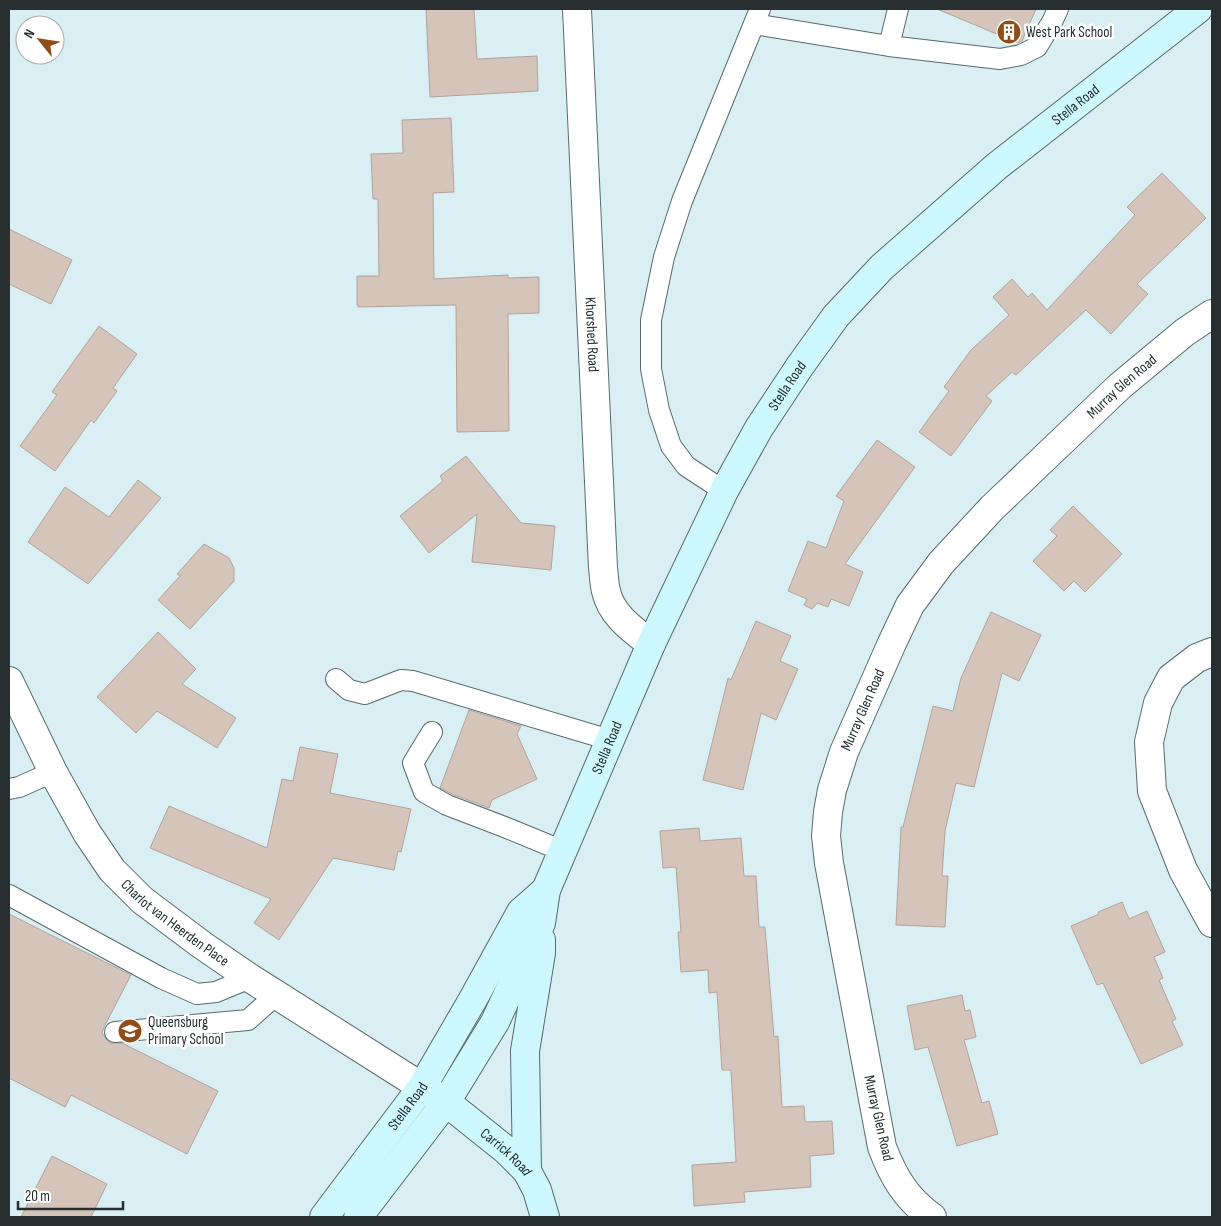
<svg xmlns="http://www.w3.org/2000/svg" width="1221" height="1226" font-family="'Sofia Sans Condensed',sans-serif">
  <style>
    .building { fill: #d4c4ba; stroke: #b3a39a }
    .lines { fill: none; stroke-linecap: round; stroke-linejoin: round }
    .lane-casing { stroke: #586a6d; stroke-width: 22 }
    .street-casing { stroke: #586a6d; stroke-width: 30 }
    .secondary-casing { stroke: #586a6d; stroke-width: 30 }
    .lane { stroke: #fff; stroke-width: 20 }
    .street { stroke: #fff; stroke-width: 28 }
    .secondary { stroke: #cdf8fe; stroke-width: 28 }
    .labels { text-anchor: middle; stroke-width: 5; stroke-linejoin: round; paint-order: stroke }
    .poi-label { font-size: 15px; fill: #272f30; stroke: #fff; text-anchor: start }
    .street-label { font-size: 15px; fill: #272f30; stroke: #fff }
  </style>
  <rect width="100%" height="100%" fill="#daeff3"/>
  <path class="building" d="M 426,9 L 474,9 L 477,59 L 537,56 L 538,91 L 430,97 Z
    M 937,9 L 1036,9 L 1022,41 L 1018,43 Z
    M 451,118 L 454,192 L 433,193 L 434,279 L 508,275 L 508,278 L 539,277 L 539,313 L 508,314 L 509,431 L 457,432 L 456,305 L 358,307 L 358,305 L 357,305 L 357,276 L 379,276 L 378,199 L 373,199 L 371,154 L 403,153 L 402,120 Z
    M 1162,173 L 1206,218 L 1137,284 L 1148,294 L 1111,334 L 1086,310 L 1016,375 L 1012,372 L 986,396 L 992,401 L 951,456 L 919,432 L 949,391 L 944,387 L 971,350 L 1009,315 L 993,297 L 1012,279 L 1028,297 L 1032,293 L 1047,310 L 1135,215 L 1127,207 Z
    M 9,229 L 72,260 L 51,304 L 9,284 Z
    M 99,326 L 137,354 L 113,388 L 117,391 L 94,423 L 91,420 L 55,471 L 20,446 L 57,395 L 52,392 Z
    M 877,440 L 915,467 L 845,564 L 863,572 L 849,606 L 831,599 L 828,607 L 817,603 L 812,609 L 804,605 L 807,599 L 788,591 L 808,541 L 826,548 L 844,501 L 836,496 Z
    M 466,456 L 521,523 L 555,526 L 551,570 L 472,562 L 477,514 L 429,553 L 400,516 L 443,481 L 440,476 Z
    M 138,480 L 161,498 L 88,584 L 28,542 L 65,487 L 109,517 Z
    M 1073,506 L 1122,554 L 1085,592 L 1074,581 L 1064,591 L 1033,561 L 1057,536 L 1050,530 Z
    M 204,544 L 229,558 L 234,568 L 234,581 L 190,629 L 158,600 L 180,576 L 177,574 Z
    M 991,612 L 1041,635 L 1019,681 L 1002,673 L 974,787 L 956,783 L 945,831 L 942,876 L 948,876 L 945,927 L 896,925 L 901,827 L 903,827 L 933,706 L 953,711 L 961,678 Z
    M 756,621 L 791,636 L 780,661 L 798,669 L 776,720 L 761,713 L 743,790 L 703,780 L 728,678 L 731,680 Z
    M 158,632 L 196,669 L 182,684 L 236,718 L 217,748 L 157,711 L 136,733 L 97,697 Z
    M 469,710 L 521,726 L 517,734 L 537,779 L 492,800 L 489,808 L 452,794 L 440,788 Z
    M 300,747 L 338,754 L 330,793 L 411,809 L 401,852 L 398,851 L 394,870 L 333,858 L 279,940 L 254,923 L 271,899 L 150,848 L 169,806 L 267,848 L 282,779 L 293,781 Z
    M 699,828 L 700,841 L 741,838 L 744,876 L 756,876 L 759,927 L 765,927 L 774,1037 L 778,1036 L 782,1107 L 804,1106 L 805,1122 L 832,1121 L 834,1154 L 810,1156 L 811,1187 L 744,1192 L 745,1202 L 694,1206 L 692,1165 L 736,1162 L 731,1070 L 722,1070 L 717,992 L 709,993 L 708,970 L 681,972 L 678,932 L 681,932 L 676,867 L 663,868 L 660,831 Z
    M 1122,902 L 1129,919 L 1147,911 L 1165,952 L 1154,957 L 1163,978 L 1159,980 L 1176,1019 L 1172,1021 L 1183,1045 L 1141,1064 L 1103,983 L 1097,985 L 1071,926 L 1099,914 L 1098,912 Z
    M 9,914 L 131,975 L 104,1027 L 102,1033 L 106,1039 L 110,1043 L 122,1043 L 218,1091 L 187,1154 L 71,1095 L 65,1107 L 9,1078 Z
    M 962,995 L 965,1011 L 970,1010 L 976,1037 L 964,1040 L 982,1103 L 989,1101 L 998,1134 L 957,1146 L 928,1047 L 915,1050 L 907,1006 Z
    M 52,1156 L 107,1184 L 91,1217 L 21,1217 Z"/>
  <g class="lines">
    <defs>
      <path id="lane" d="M 754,24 L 889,46 L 898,9
        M 889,46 L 1000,59 L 1021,55 L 1037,47 L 1052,22 L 1058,9
        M 724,491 L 686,466 L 671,446 L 659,410 L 651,369 L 651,320 L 664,257 L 682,201 L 760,9
        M 336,679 L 349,690 L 365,694 L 401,680 L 413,681 L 610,740
        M 432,732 L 413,763 L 424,792 L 447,805 L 507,828 L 563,851
        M 9,789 L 19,787 L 53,772
        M 9,895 L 161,978 L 197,994 L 216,992 L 250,978
        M 115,1032 L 248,1020 L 276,995"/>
      <g id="street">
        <path id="s1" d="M 577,9 L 603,568 C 604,575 604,583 606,591 C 611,615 633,630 651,644"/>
        <path d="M 1212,652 L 1197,658 L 1171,678 L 1158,703 L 1149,742 L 1152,791 L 1183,870 L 1212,923"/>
        <path id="s2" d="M 9,681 L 53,772 L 87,833 L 112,870 L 142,900 L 202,945 L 250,978 L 422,1087"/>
        <path id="s3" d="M 932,1217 C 906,1199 893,1176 882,1147 L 829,863 L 826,836 L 828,812 L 832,790 L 844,752 L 892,643 L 910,605 L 941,563 L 992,508 L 1120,386 L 1185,332 L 1212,314"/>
      </g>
      <g id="secondary">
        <path id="s4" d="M 432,1093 L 446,1102 L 506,1150 L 527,1171 L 537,1190 L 545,1217"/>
        <path d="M 527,1171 L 525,1051 L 541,953 L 541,940"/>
        <path id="s5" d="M 324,1217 L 422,1087 L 472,1001 L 521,912 L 546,890"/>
        <path id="s6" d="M 358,1217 L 446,1102 L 495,1022 L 541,923 L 546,890 L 651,644 L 724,491 L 759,428 L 800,366 L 836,316 L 882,267 L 997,166 L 1198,9"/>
      </g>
    </defs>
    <use href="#lane" class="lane-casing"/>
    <use href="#street" class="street-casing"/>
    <use href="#secondary" class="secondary-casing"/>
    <use href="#lane" class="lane"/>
    <use href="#street" class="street"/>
    <use href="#secondary" class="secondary"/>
  </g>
  <defs>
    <symbol id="building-disc" viewBox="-11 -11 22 22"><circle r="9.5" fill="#8e4d19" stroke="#fff"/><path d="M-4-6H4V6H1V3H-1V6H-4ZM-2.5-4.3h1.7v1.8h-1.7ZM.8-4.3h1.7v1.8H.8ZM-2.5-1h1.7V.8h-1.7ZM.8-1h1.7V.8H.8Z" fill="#fff"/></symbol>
    <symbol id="school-disc" viewBox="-11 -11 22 22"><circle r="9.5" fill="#8e4d19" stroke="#fff"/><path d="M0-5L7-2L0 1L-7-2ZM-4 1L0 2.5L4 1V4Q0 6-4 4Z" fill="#fff"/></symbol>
  </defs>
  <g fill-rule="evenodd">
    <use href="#building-disc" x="995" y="18" width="28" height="28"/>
    <use href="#school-disc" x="116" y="1017" width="28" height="28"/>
  </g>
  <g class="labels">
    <g class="poi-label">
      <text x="1026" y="37">West Park School</text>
      <text x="148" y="1027">Queensburg<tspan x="148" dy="17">Primary School</tspan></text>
    </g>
    <g class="street-label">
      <text dy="5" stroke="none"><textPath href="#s6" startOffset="1346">Stella Road</textPath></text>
      <text dy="5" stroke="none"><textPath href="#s1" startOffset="326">Khorshed Road</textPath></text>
      <text dy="5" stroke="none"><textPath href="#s6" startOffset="941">Stella Road</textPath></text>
      <text dy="5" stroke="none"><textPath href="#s3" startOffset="956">Murray Glen Road</textPath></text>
      <text dy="5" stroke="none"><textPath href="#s3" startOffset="536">Murray Glen Road</textPath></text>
      <text dy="5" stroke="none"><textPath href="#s6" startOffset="536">Stella Road</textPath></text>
      <text dy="5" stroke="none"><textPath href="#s2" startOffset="298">Charlot van Heerden Place</textPath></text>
      <text dy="5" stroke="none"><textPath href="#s5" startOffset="139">Stella Road</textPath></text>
      <text transform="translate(879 1118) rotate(77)" y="5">Murray Glen Road</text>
      <text dy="5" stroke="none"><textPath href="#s4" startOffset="95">Carrick Road</textPath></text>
    </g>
  </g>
  <rect width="1221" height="1226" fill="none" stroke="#272f30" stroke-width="20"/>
  <g transform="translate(40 40) rotate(300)"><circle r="24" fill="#ffffff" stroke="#a9acac"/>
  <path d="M0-4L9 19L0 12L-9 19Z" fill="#8e4d19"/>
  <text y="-8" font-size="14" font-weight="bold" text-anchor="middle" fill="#272f30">N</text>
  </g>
  <path d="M18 1201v8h105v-8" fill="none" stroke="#272f30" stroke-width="2.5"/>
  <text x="25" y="1201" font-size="15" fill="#272f30" stroke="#ffffff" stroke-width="4" paint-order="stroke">20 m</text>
</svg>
